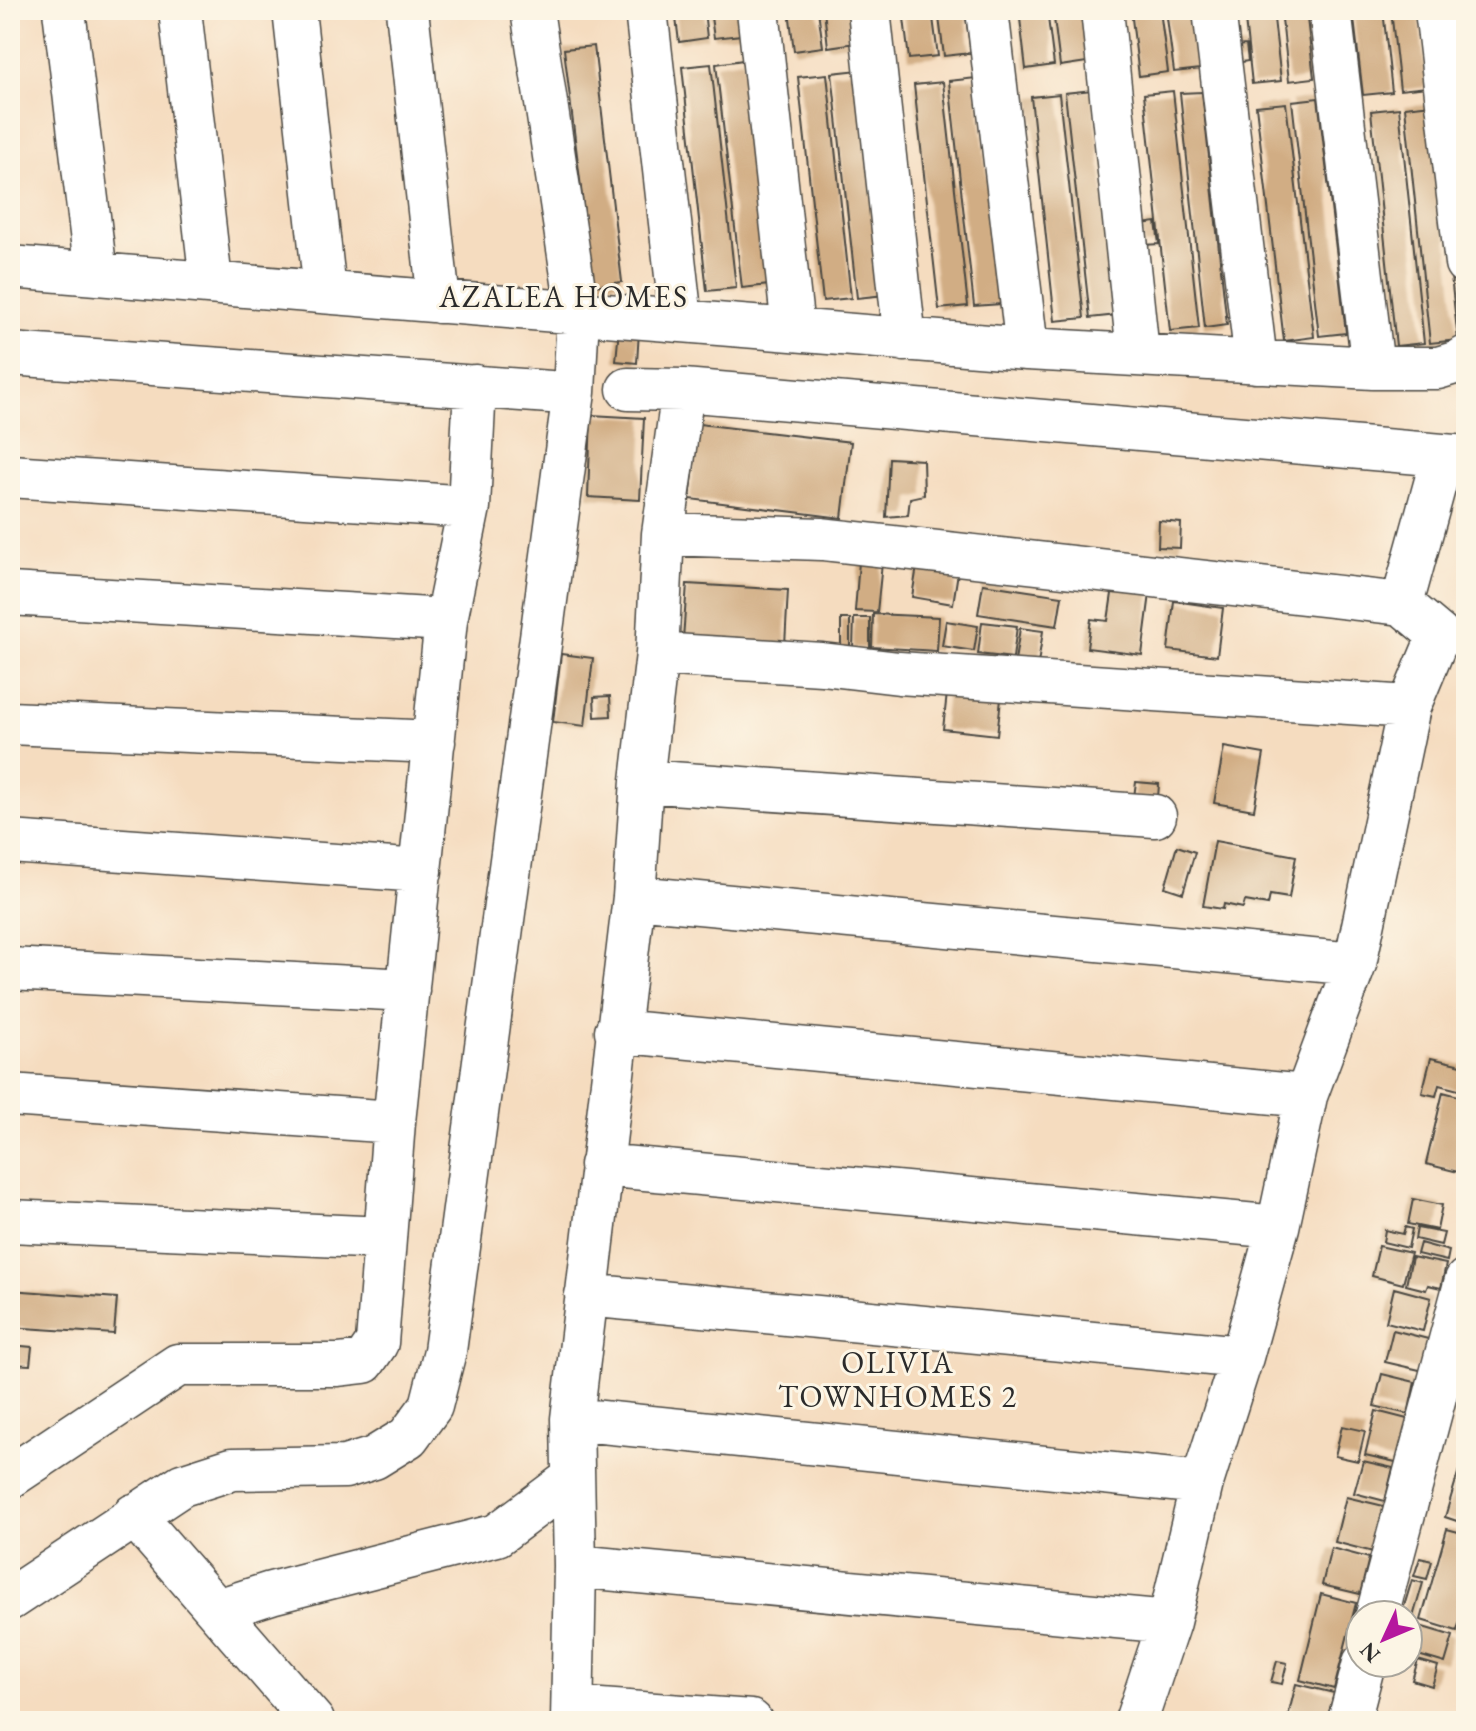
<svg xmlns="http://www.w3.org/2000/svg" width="1476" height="1731" font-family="'EB Garamond',serif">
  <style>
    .building { fill: #d1ad84 }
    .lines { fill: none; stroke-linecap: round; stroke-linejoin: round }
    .minor-casing { stroke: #494641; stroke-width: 45 }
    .minor { stroke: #fff; stroke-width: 42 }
    .labels { text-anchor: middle; stroke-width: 6; stroke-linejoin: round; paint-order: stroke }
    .neighbourhood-label { font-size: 30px; letter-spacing: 2px; fill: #2b2b2b; stroke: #fcf5e5 }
  </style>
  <rect width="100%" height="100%" fill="#fcf5e5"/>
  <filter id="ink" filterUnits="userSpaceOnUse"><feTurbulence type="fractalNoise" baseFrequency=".0125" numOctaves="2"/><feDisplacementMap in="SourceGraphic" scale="16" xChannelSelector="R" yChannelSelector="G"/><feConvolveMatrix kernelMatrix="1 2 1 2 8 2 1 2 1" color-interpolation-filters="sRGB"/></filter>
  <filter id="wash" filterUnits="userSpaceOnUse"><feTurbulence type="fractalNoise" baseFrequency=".006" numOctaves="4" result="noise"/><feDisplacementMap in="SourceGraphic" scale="32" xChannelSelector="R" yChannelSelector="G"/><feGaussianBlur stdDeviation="1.8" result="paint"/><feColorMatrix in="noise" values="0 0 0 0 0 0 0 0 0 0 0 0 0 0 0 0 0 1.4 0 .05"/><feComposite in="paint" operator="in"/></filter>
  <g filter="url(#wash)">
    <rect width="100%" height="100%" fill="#f5dcbf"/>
    <g id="blocks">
      <path class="building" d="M 675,10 L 704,10 L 707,38 L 679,42 Z
        M 710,10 L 737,10 L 741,35 L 714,38 Z
        M 789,10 L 818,10 L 823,47 L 794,51 Z
        M 824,10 L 852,10 L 856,43 L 828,47 Z
        M 903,10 L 932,10 L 938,56 L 909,59 Z
        M 938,10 L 965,10 L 971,53 L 944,56 Z
        M 1019,10 L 1047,10 L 1054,65 L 1026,69 Z
        M 1053,10 L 1081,10 L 1087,62 L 1060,66 Z
        M 1131,10 L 1160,10 L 1168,72 L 1139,76 Z
        M 1166,10 L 1194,10 L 1201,69 L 1174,72 Z
        M 1244,10 L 1273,10 L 1281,81 L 1252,84 Z
        M 1281,10 L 1306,10 L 1314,78 L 1289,81 Z
        M 1353,10 L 1383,10 L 1392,92 L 1363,95 Z
        M 1391,10 L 1418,10 L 1427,87 L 1400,90 Z
        M 1246,45 L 1248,61 L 1236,63 L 1235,46 Z
        M 594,46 L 622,282 L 593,286 L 564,49 Z
        M 743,60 L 769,285 L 742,288 L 716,64 Z
        M 711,64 L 736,288 L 707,291 L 682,67 Z
        M 859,70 L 885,295 L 857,298 L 832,73 Z
        M 827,74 L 851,298 L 823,301 L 798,77 Z
        M 976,78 L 1001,304 L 974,306 L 949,81 Z
        M 943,82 L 968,306 L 939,309 L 914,85 Z
        M 1092,90 L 1117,315 L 1090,318 L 1065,93 Z
        M 1173,91 L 1199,328 L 1170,331 L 1144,94 Z
        M 1202,92 L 1227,325 L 1205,328 L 1180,93 Z
        M 1059,94 L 1084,318 L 1055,321 L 1031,97 Z
        M 1318,98 L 1346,333 L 1319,336 L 1292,101 Z
        M 1286,103 L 1314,337 L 1284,341 L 1256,106 Z
        M 1432,104 L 1458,340 L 1430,343 L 1405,107 Z
        M 1399,108 L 1424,343 L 1396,346 L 1371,111 Z
        M 1156,222 L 1159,244 L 1144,245 L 1141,224 Z
        M 619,329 L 639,331 L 637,363 L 616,361 Z
        M 591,415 L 644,418 L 640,500 L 588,497 Z
        M 699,424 L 851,442 L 842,518 L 690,499 Z
        M 889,458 L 923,460 L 924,495 L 910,498 L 908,515 L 886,517 Z
        M 1159,521 L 1181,523 L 1180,548 L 1158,547 Z
        M 918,560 L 959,566 L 953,604 L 912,597 Z
        M 859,562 L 882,563 L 877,612 L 855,611 Z
        M 1114,580 L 1151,586 L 1142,655 L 1087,648 L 1091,619 L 1108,621 Z
        M 687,584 L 788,590 L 785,645 L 683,639 Z
        M 983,584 L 1062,596 L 1057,626 L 978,614 Z
        M 1174,601 L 1223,608 L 1217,656 L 1168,650 Z
        M 873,614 L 939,617 L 937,651 L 872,647 Z
        M 854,618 L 870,618 L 870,648 L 853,648 Z
        M 841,619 L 850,619 L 850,650 L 841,650 Z
        M 946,621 L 978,626 L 974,651 L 942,646 Z
        M 982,622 L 1017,626 L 1013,658 L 978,654 Z
        M 1020,628 L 1043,631 L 1038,664 L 1015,661 Z
        M 561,654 L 593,658 L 585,726 L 553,722 Z
        M 947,693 L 1001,699 L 997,735 L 943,729 Z
        M 610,696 L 611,716 L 595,717 L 594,697 Z
        M 1224,747 L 1264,754 L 1254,810 L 1214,803 Z
        M 1136,782 L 1159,784 L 1158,798 L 1134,797 Z
        M 1215,841 L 1296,856 L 1289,898 L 1270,895 L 1268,905 L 1245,901 L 1243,908 L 1224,904 L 1223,909 L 1203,906 Z
        M 1177,846 L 1195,852 L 1183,893 L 1165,887 Z
        M 1431,1058 L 1466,1066 L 1466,1092 L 1439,1085 L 1436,1096 L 1422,1093 Z
        M 1443,1092 L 1466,1098 L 1466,1174 L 1426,1164 Z
        M 1413,1199 L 1442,1205 L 1437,1230 L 1408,1224 Z
        M 1405,1227 L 1412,1229 L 1408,1248 L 1383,1242 L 1385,1230 L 1403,1234 Z
        M 1417,1228 L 1444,1233 L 1441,1245 L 1415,1239 Z
        M 1420,1243 L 1449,1251 L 1447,1261 L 1417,1254 Z
        M 1379,1246 L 1411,1253 L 1403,1284 L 1372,1276 Z
        M 1412,1257 L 1446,1264 L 1441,1288 L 1428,1285 L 1426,1290 L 1406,1285 Z
        M 1394,1288 L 1431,1298 L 1423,1331 L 1386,1322 Z
        M 10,1290 L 117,1298 L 114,1334 L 10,1327 Z
        M 1393,1330 L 1432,1340 L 1424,1371 L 1385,1362 Z
        M 10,1345 L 32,1347 L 30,1365 L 10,1364 Z
        M 1382,1374 L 1415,1382 L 1408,1414 L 1374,1406 Z
        M 1376,1411 L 1411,1420 L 1400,1463 L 1365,1455 Z
        M 1342,1426 L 1365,1431 L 1358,1461 L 1335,1456 Z
        M 1462,1460 L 1466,1461 L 1466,1524 L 1445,1517 Z
        M 1363,1461 L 1393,1468 L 1385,1501 L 1354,1493 Z
        M 1346,1497 L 1388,1507 L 1377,1553 L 1335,1542 Z
        M 1447,1529 L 1466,1534 L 1466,1599 L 1457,1631 L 1421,1620 Z
        M 1331,1548 L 1369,1558 L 1360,1594 L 1322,1585 Z
        M 1420,1558 L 1432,1561 L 1427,1579 L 1414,1576 Z
        M 1412,1580 L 1423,1583 L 1413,1617 L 1402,1613 Z
        M 1321,1594 L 1356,1603 L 1334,1689 L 1300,1680 Z
        M 1416,1625 L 1453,1636 L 1445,1663 L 1408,1652 Z
        M 1418,1660 L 1438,1666 L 1432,1686 L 1412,1680 Z
        M 1277,1661 L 1287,1663 L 1282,1684 L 1271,1682 Z
        M 1296,1684 L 1334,1693 L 1327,1721 L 1287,1721 Z"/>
    </g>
  </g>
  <g filter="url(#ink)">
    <use href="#blocks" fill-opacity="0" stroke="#494641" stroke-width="2"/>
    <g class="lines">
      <defs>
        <path id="minor" d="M 64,10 L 96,274
          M 180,10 L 211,282
          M 294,10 L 325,292
          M 407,10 L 439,302
          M 646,10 L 681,320
          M 758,10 L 793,329
          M 869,10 L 905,340
          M 987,10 L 1027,349
          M 1102,10 L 1138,353
          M 1214,10 L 1256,362
          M 1330,10 L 1373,368
          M 1436,10 L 1466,263
          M 10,267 L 1027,349 L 1373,368 L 1438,368 L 1458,362 L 1466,357
          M 10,354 L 550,392
          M 628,389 L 683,390 L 1466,457
          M 10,476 L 469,507
          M 663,534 L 822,539 L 1402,604
          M 10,594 L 446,620
          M 657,654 L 822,664 L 899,673 L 1409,707
          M 10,723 L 434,742
          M 642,781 L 1155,816
          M 10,842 L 421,871
          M 634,897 L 1355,964
          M 10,969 L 408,990
          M 616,1031 L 1306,1096
          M 10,1095 L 394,1122
          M 601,1165 L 1278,1227
          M 10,1221 L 385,1238
          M 586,1295 L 1242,1357
          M 572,1419 L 1202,1483
          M 10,1477 L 178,1365 L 338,1365 L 364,1362 L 377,1343 L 394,1122 L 446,620 L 469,507 L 475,386
          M 134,1515 L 313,1721
          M 575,1566 L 1169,1622
          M 10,1599 L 182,1485 L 232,1469 L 345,1467 L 374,1458 L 408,1437 L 431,1406 L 445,1351 L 574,392 L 578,315 L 532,10
          M 218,1610 L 271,1593 L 497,1535 L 573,1478
          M 1377,1615 L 1466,1280
          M 573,1708 L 751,1721
          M 572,1721 L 575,1566 L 572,1419 L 634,897 L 642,781 L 657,654 L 663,534 L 683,390
          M 1136,1721 L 1169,1622 L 1202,1483 L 1242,1357 L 1278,1227 L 1306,1096 L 1355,964 L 1409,707 L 1439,635 L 1402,604 L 1443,455
          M 1349,1721 L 1364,1663"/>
      </defs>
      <use href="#minor" class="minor-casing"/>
      <use href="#minor" class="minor"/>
    </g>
  </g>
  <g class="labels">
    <g class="neighbourhood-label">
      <text x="564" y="307">AZALEA HOMES</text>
      <text x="898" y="1373">OLIVIA<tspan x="898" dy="34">TOWNHOMES 2</tspan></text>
    </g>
  </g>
  <rect width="1476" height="1731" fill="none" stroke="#fcf5e5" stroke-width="40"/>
  <g transform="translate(1384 1639) rotate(226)"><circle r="38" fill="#fcf5e5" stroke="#a8a49b" stroke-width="2"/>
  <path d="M0-6L14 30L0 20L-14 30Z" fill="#b5179e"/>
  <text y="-12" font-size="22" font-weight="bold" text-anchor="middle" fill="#2b2b2b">N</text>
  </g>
</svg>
